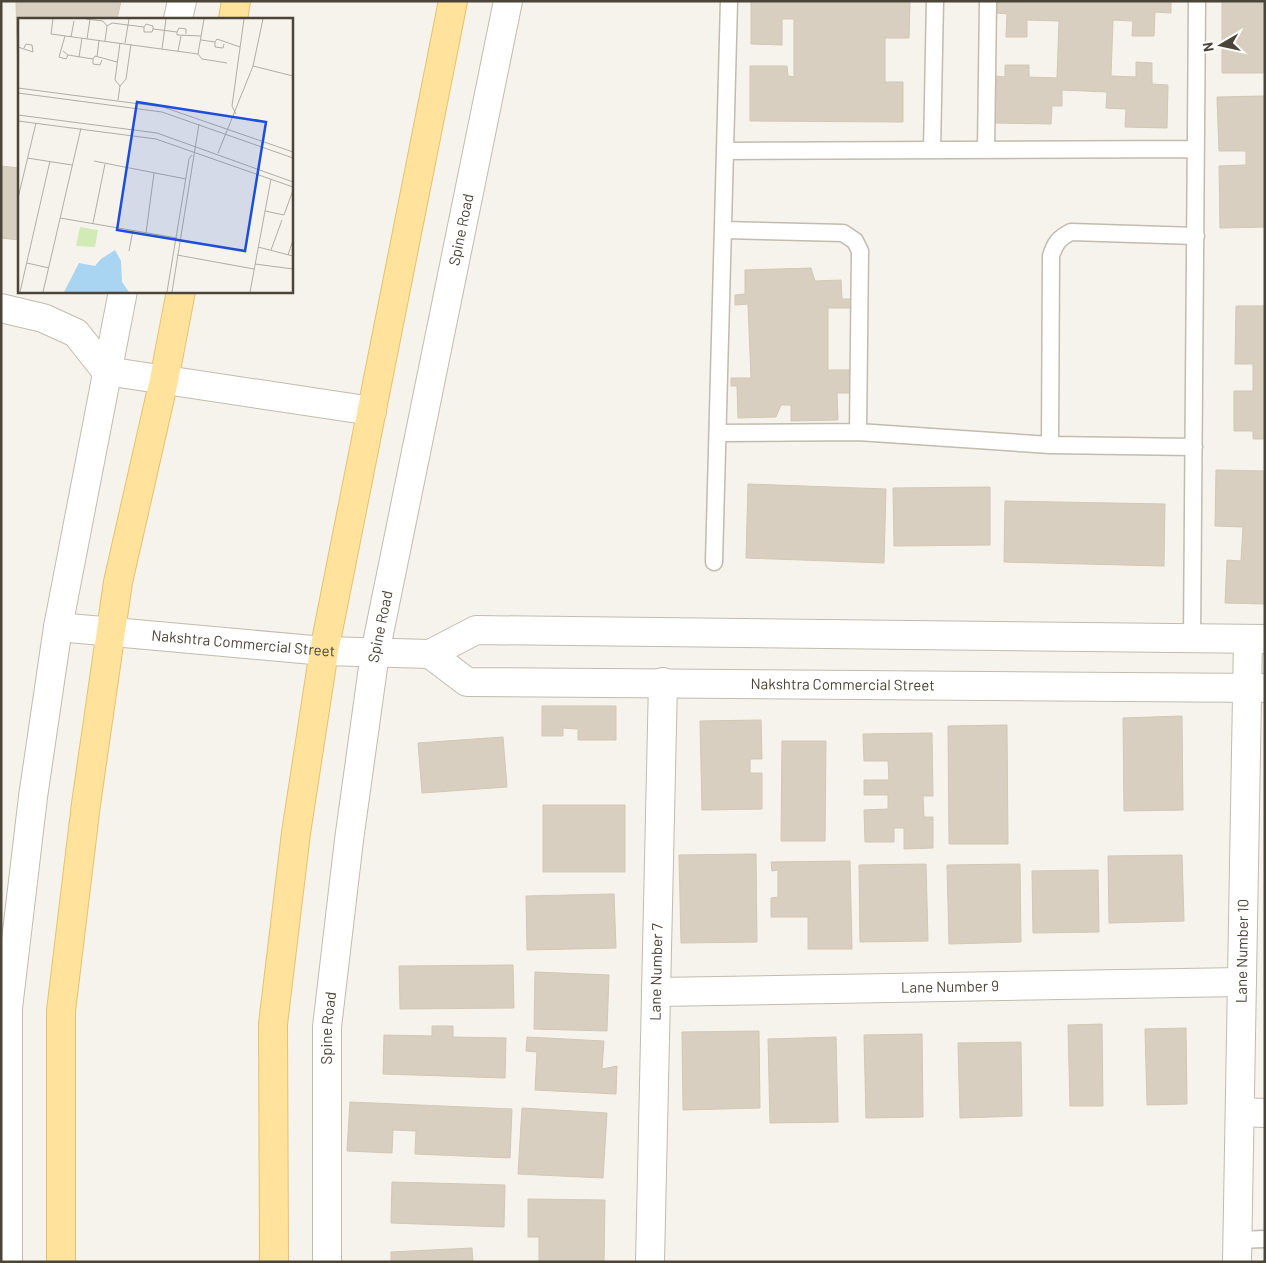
<svg xmlns="http://www.w3.org/2000/svg" width="1266" height="1263" font-family="Barlow,sans-serif">
  <style>
    .building { fill: #d8cfc1; stroke: #d3c7b4 }
    .lines { fill: none; stroke-linecap: round; stroke-linejoin: round }
    .service-casing { stroke: #c2bbae; stroke-width: 19 }
    .minor-casing { stroke: #c2bbae; stroke-width: 30 }
    .tertiary-casing { stroke: #c2bbae; stroke-width: 30 }
    .primary-casing { stroke: #e6c16a; stroke-width: 30 }
    .service { stroke: #fff; stroke-width: 16 }
    .minor { stroke: #fff; stroke-width: 28 }
    .tertiary { stroke: #fff; stroke-width: 28 }
    .primary { stroke: #ffe39c; stroke-width: 28 }
    .labels { text-anchor: middle; stroke-width: 4.5; stroke-linejoin: round; paint-order: stroke }
    .street-label { font-size: 15px; fill: #4b4439; stroke: #fff }
    .inset-road { fill: none; stroke: #b2ada4; stroke-width: 1 }
    .view { fill: #1d4ed8; fill-opacity: 0.15; stroke: #1d4ed8; stroke-width: 2.5 }
    .inset-edge { fill: none; stroke: #4b4439; stroke-width: 2.5 }
  </style>
  <rect width="100%" height="100%" fill="#f6f3ec"/>
  <path class="building" d="M 16,1 L 121,1 L 117,19 L 19,19 L 19,127 Z
    M 751,1 L 910,1 L 909,38 L 885,38 L 885,82 L 903,82 L 903,122 L 750,121 L 750,66 L 787,66 L 788,76 L 794,77 L 794,19 L 782,19 L 782,45 L 751,44 Z
    M 998,1 L 1171,1 L 1171,13 L 1155,12 L 1154,36 L 1132,36 L 1133,21 L 1113,20 L 1111,76 L 1136,77 L 1136,62 L 1152,63 L 1152,84 L 1168,85 L 1167,128 L 1125,127 L 1126,109 L 1106,108 L 1107,92 L 1062,90 L 1062,106 L 1052,106 L 1051,124 L 994,123 L 995,76 L 1005,77 L 1005,65 L 1029,65 L 1029,77 L 1057,78 L 1059,21 L 1027,20 L 1027,37 L 1006,37 L 1007,14 L 997,13 Z
    M 1222,1 L 1265,1 L 1265,73 L 1222,73 Z
    M 1265,96 L 1265,227 L 1220,228 L 1219,166 L 1246,165 L 1246,151 L 1219,151 L 1217,97 Z
    M 1,166 L 19,168 L 19,240 L 1,238 Z
    M 811,268 L 815,281 L 841,280 L 842,299 L 852,299 L 853,308 L 828,308 L 828,370 L 855,370 L 856,393 L 837,393 L 838,420 L 791,421 L 791,405 L 781,405 L 776,417 L 738,418 L 737,386 L 731,386 L 731,378 L 751,378 L 748,304 L 735,305 L 735,295 L 745,294 L 745,270 Z
    M 1236,306 L 1265,306 L 1265,439 L 1253,439 L 1253,431 L 1234,431 L 1234,391 L 1253,391 L 1253,364 L 1235,364 Z
    M 1216,470 L 1265,471 L 1265,604 L 1225,603 L 1227,560 L 1241,561 L 1243,527 L 1215,526 Z
    M 748,484 L 886,489 L 884,563 L 746,558 Z
    M 990,487 L 990,545 L 894,546 L 893,488 Z
    M 1005,501 L 1165,504 L 1164,566 L 1004,562 Z
    M 542,706 L 616,706 L 616,740 L 578,740 L 578,729 L 563,728 L 563,736 L 542,736 Z
    M 1182,716 L 1183,810 L 1124,811 L 1123,718 Z
    M 761,720 L 762,759 L 750,759 L 750,773 L 762,773 L 762,809 L 702,810 L 700,721 Z
    M 1007,725 L 1008,844 L 949,844 L 948,726 Z
    M 932,733 L 933,796 L 923,796 L 924,817 L 933,817 L 933,848 L 904,849 L 904,828 L 894,828 L 894,842 L 865,842 L 864,810 L 888,809 L 888,795 L 864,795 L 864,780 L 889,780 L 888,761 L 864,761 L 863,734 Z
    M 503,737 L 507,787 L 422,793 L 418,743 Z
    M 782,741 L 826,741 L 825,841 L 781,841 Z
    M 543,805 L 625,805 L 625,872 L 543,872 Z
    M 756,854 L 757,942 L 681,943 L 679,855 Z
    M 1182,855 L 1184,921 L 1109,923 L 1108,856 Z
    M 850,861 L 852,949 L 808,949 L 808,917 L 771,917 L 771,898 L 778,897 L 778,870 L 772,871 L 771,862 Z
    M 926,864 L 928,941 L 860,942 L 859,865 Z
    M 1020,864 L 1021,942 L 949,944 L 947,865 Z
    M 1098,870 L 1099,932 L 1033,933 L 1032,871 Z
    M 614,894 L 616,948 L 527,950 L 526,896 Z
    M 513,965 L 514,1008 L 400,1009 L 399,966 Z
    M 535,972 L 609,975 L 607,1031 L 534,1029 Z
    M 1102,1024 L 1103,1106 L 1070,1106 L 1068,1025 Z
    M 432,1026 L 453,1026 L 453,1037 L 506,1038 L 505,1078 L 383,1074 L 384,1035 L 432,1036 Z
    M 1186,1028 L 1187,1104 L 1147,1105 L 1145,1029 Z
    M 759,1031 L 760,1108 L 683,1110 L 682,1032 Z
    M 922,1034 L 923,1117 L 866,1118 L 864,1035 Z
    M 527,1037 L 604,1041 L 602,1069 L 617,1066 L 616,1094 L 535,1090 L 537,1052 L 526,1051 Z
    M 836,1037 L 838,1122 L 770,1123 L 768,1039 Z
    M 1021,1042 L 1022,1116 L 960,1118 L 958,1043 Z
    M 350,1102 L 512,1109 L 510,1158 L 415,1154 L 416,1131 L 393,1130 L 392,1153 L 347,1151 Z
    M 522,1108 L 607,1113 L 603,1178 L 518,1174 Z
    M 392,1182 L 505,1185 L 504,1227 L 391,1223 Z
    M 528,1199 L 605,1200 L 604,1262 L 539,1262 L 539,1237 L 528,1237 Z
    M 472,1248 L 473,1262 L 391,1262 L 391,1252 Z"/>
  <g class="lines">
    <defs>
      <path id="service" d="M 932,150 L 935,1
        M 986,150 L 988,1
        M 725,151 L 1196,149
        M 723,230 L 843,233 L 855,241 L 860,251 L 858,432
        M 718,433 L 858,432 L 1050,445 L 1194,447
        M 1050,445 L 1051,256 C 1055,243 1059,238 1071,232 L 1196,236
        M 714,562 L 729,1
        M 1192,639 L 1197,1
        M 1237,1240 L 1265,1239"/>
      <g id="minor">
        <path d="M 1,308 L 43,318 L 76,333 L 106,371"/>
        <path id="s1" d="M 656,992 L 1242,982"/>
        <path d="M 1240,1112 L 1265,1113"/>
        <path id="s2" d="M 650,1262 L 663,682"/>
        <path id="s3" d="M 1237,1262 L 1248,639"/>
      </g>
      <g id="tertiary">
        <path d="M 178,19 L 182,1"/>
        <path d="M 106,371 L 372,411"/>
        <path id="s4" d="M 58,627 L 324,651 L 430,654 L 476,630 L 1265,639"/>
        <path id="s5" d="M 430,654 L 467,682 L 1265,688"/>
        <path d="M 8,1262 L 8,1008 L 33,797 L 58,627 L 123,291"/>
        <path id="s6" d="M 327,1262 L 327,1027 L 349,840 L 375,653 L 508,1"/>
      </g>
      <path id="primary" d="M 233,19 L 236,1
        M 61,1262 L 61,1011 L 86,804 L 118,582 L 164,380 L 181,291
        M 274,1262 L 273,1024 L 296,833 L 324,651 L 453,1"/>
    </defs>
    <use href="#service" class="service-casing"/>
    <use href="#minor" class="minor-casing"/>
    <use href="#tertiary" class="tertiary-casing"/>
    <use href="#primary" class="primary-casing"/>
    <use href="#service" class="service"/>
    <use href="#minor" class="minor"/>
    <use href="#tertiary" class="tertiary"/>
    <use href="#primary" class="primary"/>
  </g>
  <g class="labels">
    <g class="street-label">
      <text dy="5" stroke="none"><textPath href="#s6" startOffset="1044">Spine Road</textPath></text>
      <text dy="5" stroke="none"><textPath href="#s6" startOffset="639">Spine Road</textPath></text>
      <text dy="5" stroke="none"><textPath href="#s4" startOffset="186">Nakshtra Commercial Street</textPath></text>
      <text dy="5" stroke="none"><textPath href="#s5" startOffset="422">Nakshtra Commercial Street</textPath></text>
      <text dy="5" stroke="none"><textPath href="#s3" startOffset="311">Lane Number 10</textPath></text>
      <text dy="5" stroke="none"><textPath href="#s2" startOffset="290">Lane Number 7</textPath></text>
      <text dy="5" stroke="none"><textPath href="#s1" startOffset="294">Lane Number 9</textPath></text>
      <text dy="5" stroke="none"><textPath href="#s6" startOffset="234">Spine Road</textPath></text>
    </g>
  </g>
  <g transform="translate(18 18)">
    <rect width="275" height="275" fill="#f6f3ec"/>
    <path d="M 62,209 L 80,212 L 77,229 L 58,228 Z" fill="#d2eab5"/>
    <path d="M 97,232 L 103,243 L 104,264 L 111,274 L 46,274 L 61,245 L 77,248 L 83,241 Z" fill="#a9d4f2"/>
    <path class="inset-road" d="M 35,1 L 33,16 L 180,36 L 186,1M 68,1 L 85,3 L 89,8 L 94,5 L 126,9 L 128,6 L 135,8 L 135,11 L 159,14 L 159,17 L 183,18M 126,9 L 126,14 L 134,14 L 135,11M 159,14 L 161,10 L 168,11 L 168,16M 47,18 L 41,39 L 48,41 L 50,37M 53,19 L 56,3M 69,21 L 72,1M 183,22 L 197,24 L 199,21 L 222,29M 87,23 L 89,8M 197,24 L 197,29 L 205,30 L 206,26M 107,25 L 111,1M 0,29 L 15,34 L 14,27 L 8,26 L 6,30M 144,31 L 148,1M 45,33 L 50,37 L 75,41 L 77,38 L 99,44M 160,33 L 163,18M 180,36 L 184,41 L 209,45M 61,39 L 64,20M 79,39 L 81,22M 75,41 L 75,46 L 82,47 L 84,42M 235,48 L 275,58M 102,68 L 97,62 L 102,25M 0,70 L 145,89 L 275,134M 0,75 L 144,94 L 275,140M 100,82 L 102,68 L 108,61 L 113,26M 218,96 L 214,88 L 226,1M 0,97 L 139,115 L 275,164M 0,103 L 138,121 L 275,169M 200,135 L 235,48 L 245,1M 9,140 L 54,147M 76,143 L 168,161M 0,180 L 18,105M 247,193 L 266,197 L 275,172M 42,200 L 159,220M 75,205 L 87,146M 128,215 L 136,155M 240,229 L 275,238M 253,232 L 264,202M 111,233 L 115,212M 159,237 L 236,251M 270,237 L 275,222M 9,245 L 31,250M 237,246 L 275,251M 2,274 L 32,143M 25,274 L 63,110M 149,274 L 171,141 L 174,137M 154,274 L 181,106M 232,274 L 253,161"/>
    <path class="view" d="M 119,84 L 248,104 L 227,233 L 99,212 Z"/>
    <rect width="275" height="275" class="inset-edge"/>
  </g>
  <rect width="1266" height="1263" fill="none" stroke="#4b4439" stroke-width="5"/>
  <g transform="translate(1221 45) rotate(261)" stroke="#ffffff" stroke-width="4" paint-order="stroke">
  <path d="M0-4L9 19L0 12L-9 19Z" fill="#4b4439"/>
  <text y="-8" font-size="14" font-weight="bold" text-anchor="middle" fill="#4b4439">N</text>
  </g>
</svg>
